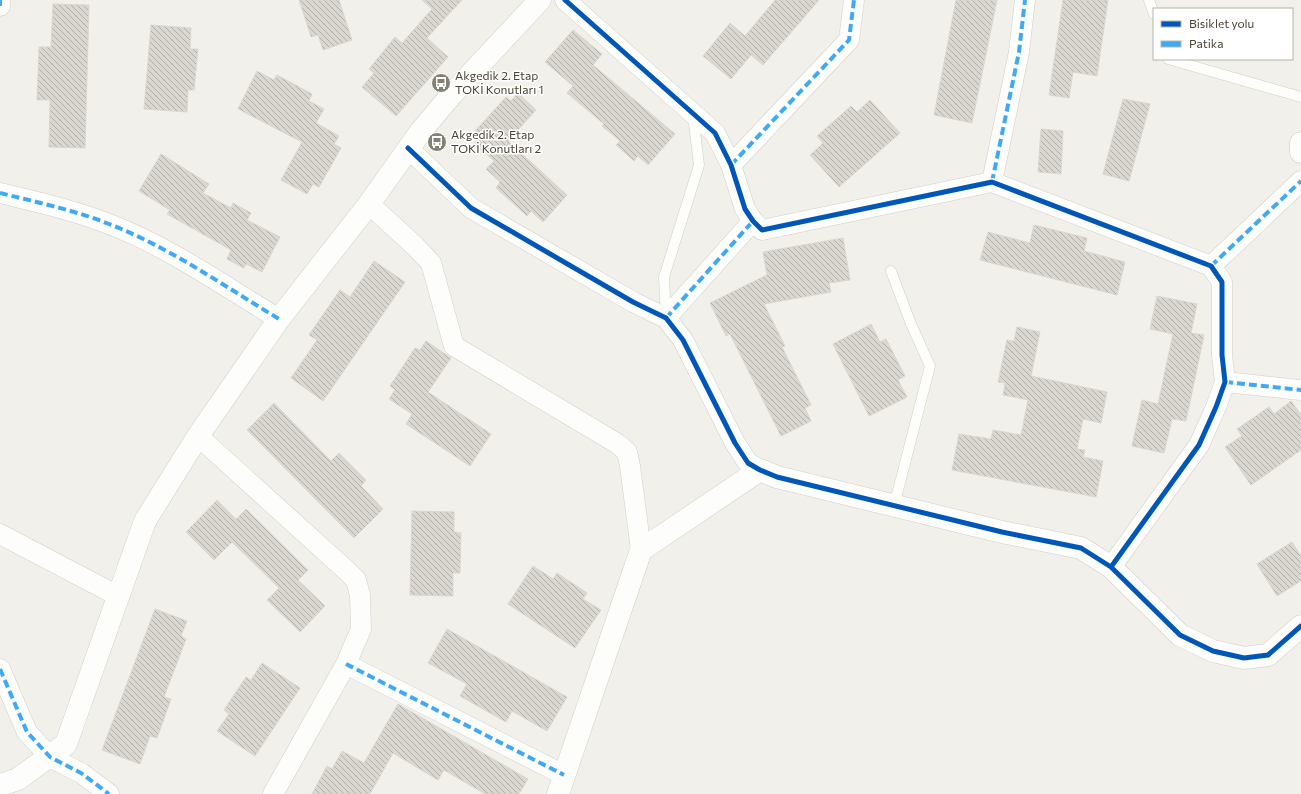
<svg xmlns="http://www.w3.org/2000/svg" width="1301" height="794" font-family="Commissioner,sans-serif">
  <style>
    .building { fill: url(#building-back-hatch); stroke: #dbd7d0 }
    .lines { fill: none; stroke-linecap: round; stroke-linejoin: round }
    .service-casing { stroke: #d0cec8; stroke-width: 11 }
    .minor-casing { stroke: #d0cec8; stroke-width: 21 }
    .tertiary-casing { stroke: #d0cec8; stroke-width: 23 }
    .service { stroke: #fdfdfc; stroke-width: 10 }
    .minor { stroke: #fdfdfc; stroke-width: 20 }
    .tertiary { stroke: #fdfdfc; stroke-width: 22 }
    .quiet { stroke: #3fa9f5; stroke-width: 4; stroke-dasharray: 8 4; stroke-linecap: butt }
    .cycleway-casing { stroke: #fff; stroke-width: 8 }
    .cycleway { stroke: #0057b8; stroke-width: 5 }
    .labels { text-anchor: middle; stroke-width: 3; stroke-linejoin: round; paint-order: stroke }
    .poi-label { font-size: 12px; fill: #4a4335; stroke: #fff; text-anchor: start }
  </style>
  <defs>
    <pattern id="building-back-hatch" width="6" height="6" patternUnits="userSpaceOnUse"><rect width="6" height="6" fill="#dad7d1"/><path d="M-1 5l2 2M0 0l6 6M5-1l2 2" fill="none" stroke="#b3b0aa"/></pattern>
  </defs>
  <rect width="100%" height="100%" fill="#f2f0ea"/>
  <path class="building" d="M 299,0 L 339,0 L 352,40 L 323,50 L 318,35 L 311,37 Z
    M 422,0 L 462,0 L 427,38 L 448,57 L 396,116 L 362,87 L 374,73 L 369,69 L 395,37 L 402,43 L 432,9 Z
    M 775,0 L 819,0 L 763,65 L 751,55 L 731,79 L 703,56 L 730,23 L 745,36 Z
    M 956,0 L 997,0 L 972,123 L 934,115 Z
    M 1063,0 L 1108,0 L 1097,76 L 1073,72 L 1069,98 L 1049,95 Z
    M 53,4 L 89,5 L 85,148 L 49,147 L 50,100 L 37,100 L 39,47 L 51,47 Z
    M 151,25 L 191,28 L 190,49 L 198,49 L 194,90 L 188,90 L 187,112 L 144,109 Z
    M 573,30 L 602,54 L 593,65 L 675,134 L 648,165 L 638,156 L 634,161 L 616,145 L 620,141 L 602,126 L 604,124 L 567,93 L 573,86 L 545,62 Z
    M 257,71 L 274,80 L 277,75 L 312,94 L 309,101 L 324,109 L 316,123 L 339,136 L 334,144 L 341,148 L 319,187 L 313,184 L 307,194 L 281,180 L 302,142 L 238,109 Z
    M 518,93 L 536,110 L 508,141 L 567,195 L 543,222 L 531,211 L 527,216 L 496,188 L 500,182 L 486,169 L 494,161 L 474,143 L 481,136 L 475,131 L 506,97 L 511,101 Z
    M 1123,99 L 1150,104 L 1129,181 L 1103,174 Z
    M 870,100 L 900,133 L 839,187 L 810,155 L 823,143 L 817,136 L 851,106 L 857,112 Z
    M 1041,129 L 1063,131 L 1061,174 L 1038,172 Z
    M 161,154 L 209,184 L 203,193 L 231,208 L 233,203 L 251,213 L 247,220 L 280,237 L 262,272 L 246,264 L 244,268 L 227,259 L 231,250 L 167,214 L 170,210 L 139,191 Z
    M 1034,225 L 1087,238 L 1084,251 L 1125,262 L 1117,295 L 980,260 L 988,232 L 1030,243 Z
    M 843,238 L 850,280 L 829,283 L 831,292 L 764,304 L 785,346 L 782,347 L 811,405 L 805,408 L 811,421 L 781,436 L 730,334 L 726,336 L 710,303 L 767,275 L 763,252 Z
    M 374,261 L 405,282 L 323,401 L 291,378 L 317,340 L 309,335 L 340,290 L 350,297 Z
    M 1157,296 L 1197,304 L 1191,333 L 1204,335 L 1186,421 L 1172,419 L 1164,453 L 1132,446 L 1142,400 L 1158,404 L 1173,334 L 1150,329 Z
    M 871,324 L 880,342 L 886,339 L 905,376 L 898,380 L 907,397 L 869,416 L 833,344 Z
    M 1017,327 L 1040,332 L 1031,376 L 1107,392 L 1101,423 L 1083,419 L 1077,449 L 1085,450 L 1083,457 L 1103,461 L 1096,497 L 952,470 L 959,434 L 991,439 L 993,430 L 1021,435 L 1028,400 L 1003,395 L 1005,383 L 998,382 L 1007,340 L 1014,341 Z
    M 426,341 L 451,358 L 428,392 L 491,434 L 470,466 L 406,424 L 412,414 L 389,399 L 395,390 L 390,386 L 415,348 L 420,350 Z
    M 1291,401 L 1301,415 L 1301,450 L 1251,485 L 1225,447 L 1242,436 L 1237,429 L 1269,407 L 1274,414 Z
    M 274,403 L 331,461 L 339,453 L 366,480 L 361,486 L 383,509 L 354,538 L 247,430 Z
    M 217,500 L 236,519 L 246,509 L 308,570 L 298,580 L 325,606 L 300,632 L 267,600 L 279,588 L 232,542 L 214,560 L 186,532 Z
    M 412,511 L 454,512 L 454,532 L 461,533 L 460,573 L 453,573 L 453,596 L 410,595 Z
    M 1292,542 L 1301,556 L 1301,581 L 1277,596 L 1257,564 Z
    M 533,566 L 553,579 L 557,573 L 587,593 L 583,599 L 601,610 L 575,648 L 508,604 Z
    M 155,609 L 187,621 L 181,636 L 186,639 L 164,697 L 171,699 L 157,738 L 150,736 L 140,764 L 102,750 Z
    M 447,629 L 567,697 L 547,731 L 512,711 L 506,722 L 460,696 L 467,684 L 428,663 Z
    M 262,663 L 300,688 L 255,756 L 217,731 L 229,714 L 224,710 L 246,677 L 251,680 Z
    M 398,704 L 528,779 L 519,794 L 485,794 L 444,770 L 438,780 L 393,753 L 370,794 L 312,794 L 327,766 L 332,769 L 342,751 L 364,763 Z"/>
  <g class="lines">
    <defs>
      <path id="service" d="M 1149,0 L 1154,14
        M 1168,59 L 1301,97
        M 891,271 L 911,324 L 930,366 L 894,506
        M 666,318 L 664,277 L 699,165 L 693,115"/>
      <path id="minor" d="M 565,0 L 715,133 L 731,165 L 745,209 L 753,221 L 762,230 L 992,182 L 1211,266 L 1222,282 L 1222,355 L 1225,382 L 1216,407 L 1199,445 L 1111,567
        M 0,6 L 0,0
        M 408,148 L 471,208 L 633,302 L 666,318 L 683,340 L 735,443 L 748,463 L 760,470
        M 731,165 L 849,40 L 854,0
        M 992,182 L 1019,52 L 1025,0
        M 0,193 C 36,202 74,210 109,224 C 169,247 224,286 279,319
        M 369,204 L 415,246 L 431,263 L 454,346 L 618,444 L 627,452 L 630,466 L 641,550
        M 1211,266 L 1301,181
        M 666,318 L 753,221
        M 1225,382 L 1301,390
        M 198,436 L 347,571 L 356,580 L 360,595 L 361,629 L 346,664 L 273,794
        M 0,534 L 118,596
        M 346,664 L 564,775
        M 0,669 L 27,732 L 50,757 L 81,773 L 109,794"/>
      <path id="tertiary" d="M 1301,143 L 1301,152
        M 0,785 L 18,779 L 66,744 L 145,521 L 198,436 L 279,319 L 369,204 L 421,131 L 453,93 L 540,0
        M 558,794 L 641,550 L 760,470 L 777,477 L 1002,532 L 1081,548 L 1111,567 L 1180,635 L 1213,651 L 1244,658 L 1268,655 L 1301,626"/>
    </defs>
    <use href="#service" class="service-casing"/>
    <use href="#minor" class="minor-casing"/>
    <use href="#tertiary" class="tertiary-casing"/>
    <use href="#service" class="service"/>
    <use href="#minor" class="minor"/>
    <use href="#tertiary" class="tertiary"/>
    <path class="quiet" d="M 0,6 L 0,0
      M 731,165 L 849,40 L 854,0
      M 992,182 L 1019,52 L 1025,0
      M 0,193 C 36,202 74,210 109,224 C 169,247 224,286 279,319
      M 1211,266 L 1301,181
      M 666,318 L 753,221
      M 1225,382 L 1301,390
      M 346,664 L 564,775
      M 0,669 L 27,732 L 50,757 L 81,773 L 109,794"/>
    <defs>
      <path id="cycleway" d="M 565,0 L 715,133 L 731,165 L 745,209 L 753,221 L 762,230 L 992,182 L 1211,266 L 1222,282 L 1222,355 L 1225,382 L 1216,407 L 1199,445 L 1111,567
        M 408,148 L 471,208 L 633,302 L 666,318 L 683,340 L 735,443 L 748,463 L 760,470 L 777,477 L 1002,532 L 1081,548 L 1111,567 L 1180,635 L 1213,651 L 1244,658 L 1268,655 L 1301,626"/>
    </defs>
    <use href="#cycleway" class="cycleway-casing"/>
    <use href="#cycleway" class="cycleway"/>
  </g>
  <defs>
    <symbol id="bus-disc" viewBox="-11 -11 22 22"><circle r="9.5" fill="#858074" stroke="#fff"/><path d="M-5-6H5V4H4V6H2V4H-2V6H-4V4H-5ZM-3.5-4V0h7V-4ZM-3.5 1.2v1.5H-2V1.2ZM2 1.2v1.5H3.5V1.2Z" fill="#fff"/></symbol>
  </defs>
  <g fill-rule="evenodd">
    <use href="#bus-disc" x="430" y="72" width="22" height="22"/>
    <use href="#bus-disc" x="426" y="131" width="22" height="22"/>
  </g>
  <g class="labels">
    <g class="poi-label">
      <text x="455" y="80">Akgedik 2. Etap<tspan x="455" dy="14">TOKİ Konutları 1</tspan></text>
      <text x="451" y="139">Akgedik 2. Etap<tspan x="451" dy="14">TOKİ Konutları 2</tspan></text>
    </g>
  </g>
  <rect x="1153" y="8" width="140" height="52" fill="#ffffff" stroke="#b7b4ae"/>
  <rect x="1161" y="21" width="20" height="6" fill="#0057b8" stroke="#b7b4ae"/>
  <text x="1189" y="28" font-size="12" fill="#4a4335">Bisiklet yolu</text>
  <rect x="1161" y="41" width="20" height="6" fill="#3fa9f5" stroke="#b7b4ae"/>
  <text x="1189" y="48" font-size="12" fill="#4a4335">Patika</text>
</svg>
